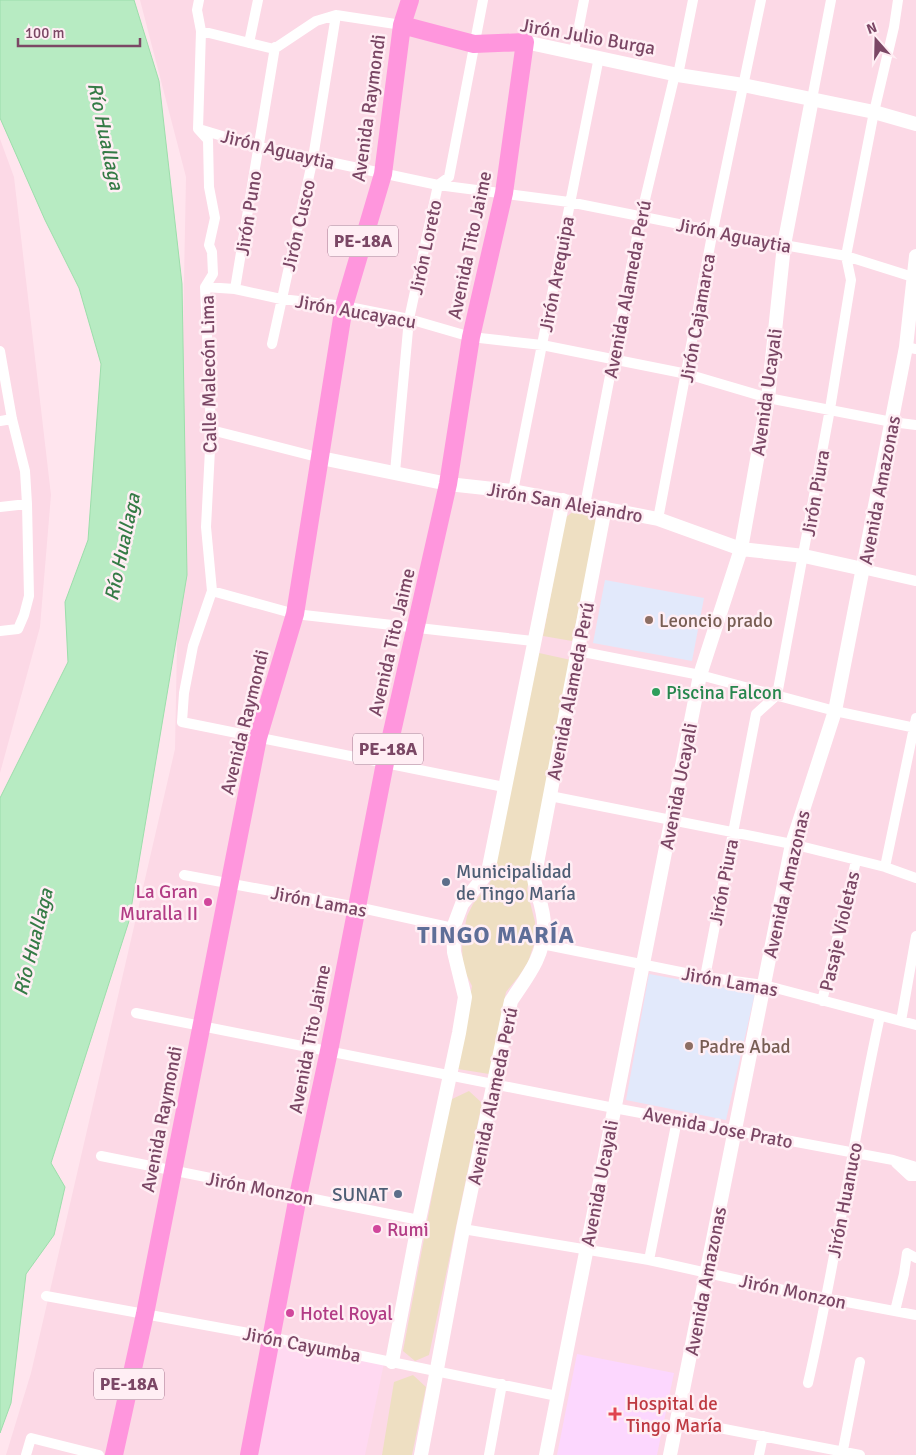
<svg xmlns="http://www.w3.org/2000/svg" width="916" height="1455" font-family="Signika,sans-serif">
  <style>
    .residential { fill: #fcd9e6 }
    .commercial { fill: #ffd9f1 }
    .education { fill: #e2e9fb }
    .medical { fill: #fcd7fe }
    .green { fill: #eedfc2 }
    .water { fill: #b7ebc2; stroke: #9cdeab }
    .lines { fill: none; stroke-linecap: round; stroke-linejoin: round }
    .street { stroke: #fff; stroke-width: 10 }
    .secondary { stroke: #fff; stroke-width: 14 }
    .highway { stroke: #ff96dd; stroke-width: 18 }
    .education-dot { fill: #8d6e63; stroke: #ffeef4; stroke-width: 2 }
    .leisure-dot { fill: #2e9e5b; stroke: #ffeef4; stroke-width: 2 }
    .service-dot { fill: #5c6f8a; stroke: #ffeef4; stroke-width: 2 }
    .hotel-dot { fill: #d1479c; stroke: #ffeef4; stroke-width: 2 }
    .health-dot { fill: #e0444e; stroke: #ffeef4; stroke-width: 2 }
    .labels { text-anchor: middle; stroke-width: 5; stroke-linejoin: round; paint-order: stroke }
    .shield { fill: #ffeef4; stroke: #a37990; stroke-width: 1 }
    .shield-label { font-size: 18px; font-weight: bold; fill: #7b4765 }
    .street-label { font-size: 19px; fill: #7b4765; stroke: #ffeef4 }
    .education-label { font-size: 19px; fill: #785e54; stroke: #ffeef4; text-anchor: start }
    .leisure-label { font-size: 19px; fill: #27864d; stroke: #ffeef4; text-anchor: start }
    .service-label { font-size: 19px; fill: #4e5e75; stroke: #ffeef4; text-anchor: start }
    .hotel-label { font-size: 19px; fill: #b23c85; stroke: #ffeef4; text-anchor: start }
    .health-label { font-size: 19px; fill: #be3a42; stroke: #ffeef4; text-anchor: start }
    .water-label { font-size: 20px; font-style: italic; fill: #357b46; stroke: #ffeef4 }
    .district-label { font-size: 24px; font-weight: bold; letter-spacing: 1px; fill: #5e6e98; stroke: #ffeef4 }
  </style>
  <rect width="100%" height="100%" fill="#ffe5ee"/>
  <path class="residential" d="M 140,0 L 916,0 L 916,1455 L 6,1455 L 31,1373 L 175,749 L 186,177 Z
    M 0,139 L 14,177 L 51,495 L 40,627 L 0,773 Z"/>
  <path class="commercial" d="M 275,1343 L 384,1363 L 365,1455 L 253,1455 Z"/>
  <path class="education" d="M 605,580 L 704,598 L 692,661 L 593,643 Z
    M 649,974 L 755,993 L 726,1120 L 626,1100 Z"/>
  <path class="medical" d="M 577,1354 L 674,1373 L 657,1455 L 557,1455 Z"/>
  <path class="green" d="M 584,508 L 591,512 L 597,524 L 572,641 L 543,636 L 565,518 L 575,510 Z
    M 539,653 L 571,660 L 527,890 L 535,922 L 534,944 L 528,962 L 519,976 L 506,992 L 489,1074 L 458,1069 L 472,986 L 463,968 L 462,946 L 464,931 L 467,916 L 473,904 L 490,883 Z
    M 469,1091 L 482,1103 L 429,1355 L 415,1361 L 403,1351 L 450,1100 Z
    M 413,1375 L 426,1387 L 412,1455 L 382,1455 L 394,1382 Z"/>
  <path class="water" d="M 0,0 L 134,0 L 159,81 L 182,284 L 187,575 L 129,921 L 51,1163 L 65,1187 L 54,1235 L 26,1274 L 11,1403 L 0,1433 L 0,798 L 68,662 L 65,602 L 88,540 L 101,364 L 79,288 L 45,220 L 0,118 Z"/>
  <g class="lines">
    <path class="street" d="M 199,0 L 197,10 L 201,31 L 198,129 L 208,140 L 209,187 L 215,218 L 209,245 L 212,252 L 213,274 L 205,287 L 211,430 L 206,527 L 212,591 L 193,646 L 184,693 L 182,722 L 504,787
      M 201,31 L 274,49 L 316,21 L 336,15 L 402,25
      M 249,43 L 258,0
      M 574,52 L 584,0
      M 678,75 L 693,0
      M 812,99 L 831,0
      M 199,129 L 259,147 L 438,185 L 569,202 L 784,245 L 846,256 L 916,278
      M 205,287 L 235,289 L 281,299 L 344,306 L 409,319 L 471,337 L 542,345 L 687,374 L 768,398 L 892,422 L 916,425
      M 235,289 L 275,47
      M 272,344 L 313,158 L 336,15
      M 906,347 L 916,349
      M 0,351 L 12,419 L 25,471 L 27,504 L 29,596 L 24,615 L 18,629 L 0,631
      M 0,421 L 12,419
      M 211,430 L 321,458
      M 395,472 L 409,319 L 438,185 L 449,177 L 483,0
      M 513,491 L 599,57
      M 585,505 L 641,216 L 675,74
      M 0,507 L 27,504
      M 658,519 L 713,230 L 761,0
      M 863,569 L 916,581
      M 212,591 L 295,614 L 533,641
      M 578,651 L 700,675 L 835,711 L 916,728
      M 550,796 L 792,844 L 885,867 L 916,878
      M 885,867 L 916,718
      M 184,875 L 357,907 L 453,928
      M 542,944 L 705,977 L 764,985 L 916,1025
      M 705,977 L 756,714 L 777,695 L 830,409 L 851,280 L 846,256 L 874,112 L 894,27 L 898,0
      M 822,1001 L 856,861
      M 136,1013 L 614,1108 L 893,1160 L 916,1167
      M 901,1021 L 916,936
      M 101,1156 L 419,1220
      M 896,1163 L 910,1176 L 916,1176
      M 463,1229 L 649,1260 L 788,1291 L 916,1315
      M 649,1260 L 677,1120
      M 46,1296 L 270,1337 L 557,1396
      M 895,1311 L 904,1274 L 907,1253 L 916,1258
      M 808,1383 C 836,1262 853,1138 880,1016
      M 678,1420 L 860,1455
      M 26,1455 L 31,1438 L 99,1455
      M 489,1455 L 502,1384
      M 759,1455 L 763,1436
      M 842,1455 L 860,1362"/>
    <path class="secondary" d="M 525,42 L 678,75 L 743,85 L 874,112 L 916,124
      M 321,458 L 448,484 L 513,491 L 658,519 L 741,549 L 804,556 L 863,569
      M 392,1362 L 419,1220 L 459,1033 L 465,997 L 454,952 L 453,928 L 462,904 L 488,872 L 563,500
      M 421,1455 L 463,1229 L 511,1001 C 526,978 544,957 544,928 C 545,911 537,895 534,879 L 605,508
      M 546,1455 L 700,675 L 741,549 L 768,398 L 784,245 L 812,99
      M 670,1455 L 792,844 L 835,711 L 906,347 L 916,256"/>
    <path class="highway" d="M 114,1455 L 145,1314 L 258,738 L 295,614 L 344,306 L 383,174 L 402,25 L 410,0
      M 249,1455 L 298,1196 L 329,1051 L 385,763 L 448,484 L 471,337 L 504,193 L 525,42 L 474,44 L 402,25"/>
  </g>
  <g class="education-dot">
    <circle cx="649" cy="620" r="5"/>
    <circle cx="689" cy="1046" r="5"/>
  </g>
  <circle class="leisure-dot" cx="656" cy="692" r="5"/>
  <g class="service-dot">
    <circle cx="446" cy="882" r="5"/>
    <circle cx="398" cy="1194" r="5"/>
  </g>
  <g class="hotel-dot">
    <circle cx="208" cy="902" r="5"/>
    <circle cx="377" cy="1229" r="5"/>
    <circle cx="290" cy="1313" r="5"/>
  </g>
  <path class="health-dot" d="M612.5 1406.5h5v5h5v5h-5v5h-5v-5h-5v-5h5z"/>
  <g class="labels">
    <g class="shield">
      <rect x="328" y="225.5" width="70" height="31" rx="4"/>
      <rect x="353" y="733.5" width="70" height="31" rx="4"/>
      <rect x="94" y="1368.5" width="70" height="31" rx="4"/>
    </g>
    <g class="shield-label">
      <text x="363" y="247">PE-18A</text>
      <text x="388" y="755">PE-18A</text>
      <text x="129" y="1390">PE-18A</text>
    </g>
    <g class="street-label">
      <text transform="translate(588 36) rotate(10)" y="7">Jirón Julio Burga</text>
      <text transform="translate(368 108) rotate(-82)" y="7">Avenida Raymondi</text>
      <text transform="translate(278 149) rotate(14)" y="7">Jirón Aguaytia</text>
      <text transform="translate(248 213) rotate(-81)" y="7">Jirón Puno</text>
      <text transform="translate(298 225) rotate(-77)" y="7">Jirón Cusco</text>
      <text transform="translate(734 235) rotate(11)" y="7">Jirón Aguaytia</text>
      <text transform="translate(469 245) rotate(-78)" y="7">Avenida Tito Jaime</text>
      <text transform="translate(425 247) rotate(-78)" y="7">Jirón Loreto</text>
      <text transform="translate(556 274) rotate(-79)" y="7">Jirón Arequipa</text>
      <text transform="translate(627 289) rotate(-79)" y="7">Avenida Alameda Perú</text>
      <text transform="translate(356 311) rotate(10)" y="7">Jirón Aucayacu</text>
      <text transform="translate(697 318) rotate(-80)" y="7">Jirón Cajamarca</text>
      <text transform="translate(208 374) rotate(-91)" y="7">Calle Malecón Lima</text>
      <text transform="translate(766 392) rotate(-82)" y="7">Avenida Ucayali</text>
      <text transform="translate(879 490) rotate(-79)" y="7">Avenida Amazonas</text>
      <text transform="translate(815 493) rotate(-80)" y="7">Jirón Piura</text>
      <text transform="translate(565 502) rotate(10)" y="7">Jirón San Alejandro</text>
      <text transform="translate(391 642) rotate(-77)" y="7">Avenida Tito Jaime</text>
      <text transform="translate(570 691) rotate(-79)" y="7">Avenida Alameda Perú</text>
      <text transform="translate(244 722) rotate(-76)" y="7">Avenida Raymondi</text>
      <text transform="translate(678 786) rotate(-79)" y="7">Avenida Ucayali</text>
      <text transform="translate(723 882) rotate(-79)" y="7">Jirón Piura</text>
      <text transform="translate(786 884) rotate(-77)" y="7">Avenida Amazonas</text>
      <text transform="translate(319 901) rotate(11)" y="7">Jirón Lamas</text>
      <text transform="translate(839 931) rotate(-77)" y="7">Pasaje Violetas</text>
      <text transform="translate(730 981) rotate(10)" y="7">Jirón Lamas</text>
      <text transform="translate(309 1039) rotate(-79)" y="7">Avenida Tito Jaime</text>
      <text transform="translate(492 1096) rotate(-78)" y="7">Avenida Alameda Perú</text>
      <text transform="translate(161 1119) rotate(-79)" y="7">Avenida Raymondi</text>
      <text transform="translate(718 1127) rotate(11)" y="7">Avenida Jose Prato</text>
      <text transform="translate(599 1183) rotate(-79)" y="7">Avenida Ucayali</text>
      <text transform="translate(260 1188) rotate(11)" y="7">Jirón Monzon</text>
      <text transform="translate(844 1200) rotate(-79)" y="7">Jirón Huanuco</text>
      <text transform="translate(705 1281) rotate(-79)" y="7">Avenida Amazonas</text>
      <text transform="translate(793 1291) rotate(12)" y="7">Jirón Monzon</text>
      <text transform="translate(302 1344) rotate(11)" y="7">Jirón Cayumba</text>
    </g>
    <g class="education-label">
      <text x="659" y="627">Leoncio prado</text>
      <text x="699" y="1053">Padre Abad</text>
    </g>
    <g class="leisure-label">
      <text x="666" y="699">Piscina Falcon</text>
    </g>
    <g class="service-label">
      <text x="456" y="878">Municipalidad<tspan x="456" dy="22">de Tingo María</tspan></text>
      <text x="388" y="1201" text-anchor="end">SUNAT</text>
    </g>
    <g class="hotel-label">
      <text x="198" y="898" text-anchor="end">La Gran<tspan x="198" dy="22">Muralla II</tspan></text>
      <text x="387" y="1236">Rumi</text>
      <text x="300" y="1320">Hotel Royal</text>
    </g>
    <g class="health-label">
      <text x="626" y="1410">Hospital de<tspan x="626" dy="22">Tingo María</tspan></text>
    </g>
    <g class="water-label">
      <text transform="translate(106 136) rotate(78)" y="7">Río Huallaga</text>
      <text transform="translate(122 547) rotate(-78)" y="7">Río Huallaga</text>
      <text transform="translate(33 942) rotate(-76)" y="7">Río Huallaga</text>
    </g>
    <g class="district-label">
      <text x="496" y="943">TINGO MARÍA</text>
    </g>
  </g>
  <g transform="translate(876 40) rotate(340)" stroke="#ffeef4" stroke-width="4" paint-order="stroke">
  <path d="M0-4L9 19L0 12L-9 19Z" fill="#7b4765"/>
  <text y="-8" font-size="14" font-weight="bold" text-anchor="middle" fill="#7b4765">N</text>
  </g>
  <path d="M18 38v8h122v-8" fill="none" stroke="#7b4765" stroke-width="2.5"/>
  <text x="25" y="38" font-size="15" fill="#7b4765" stroke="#ffeef4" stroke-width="4" paint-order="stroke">100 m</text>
</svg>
